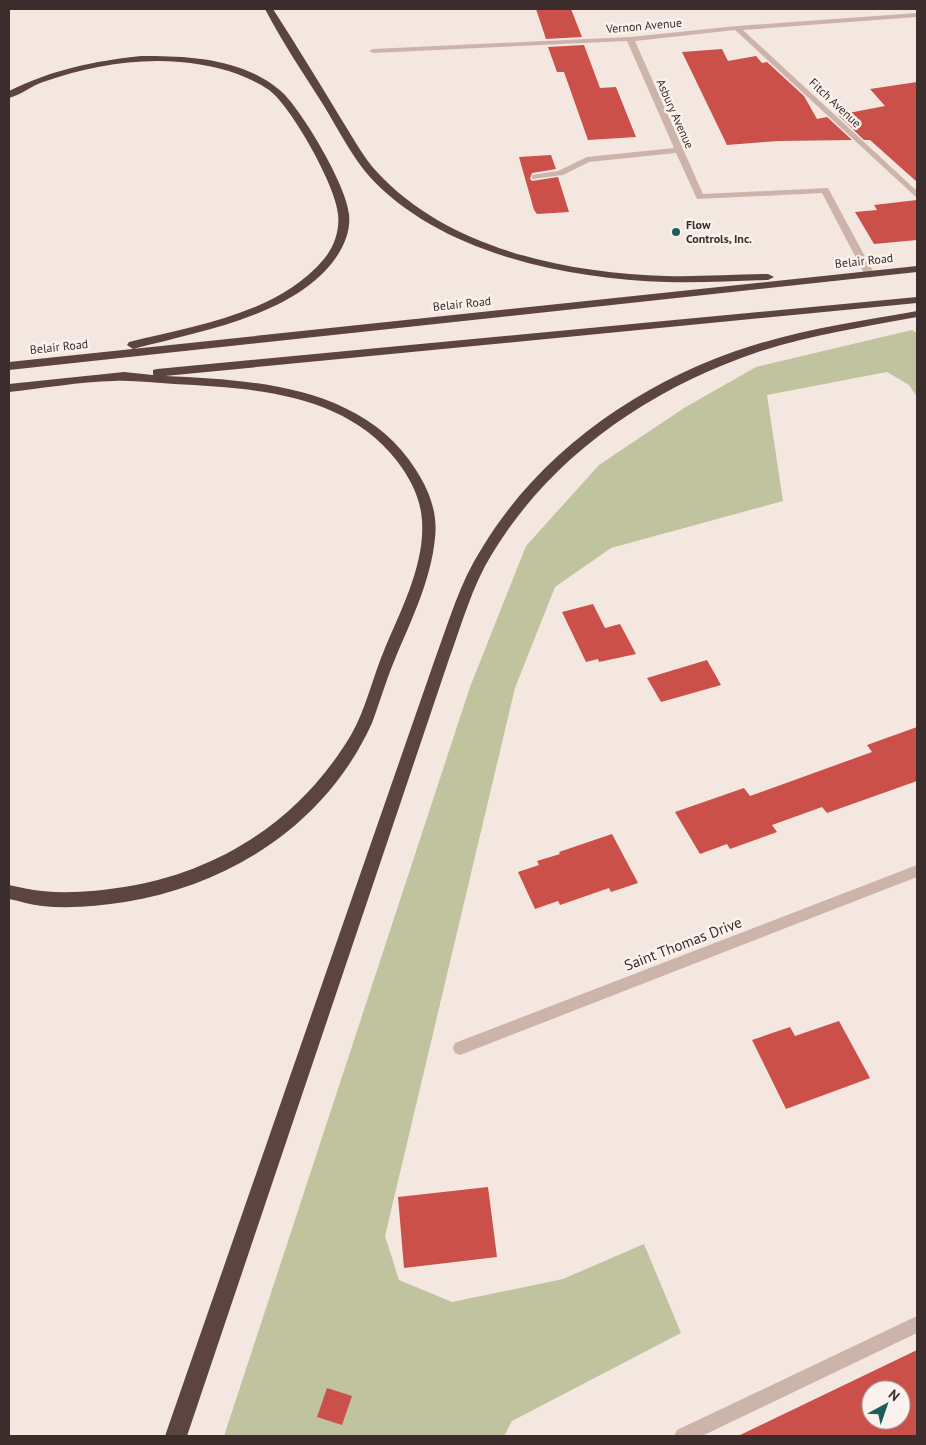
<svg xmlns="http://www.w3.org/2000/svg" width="926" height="1445" font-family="'PT Sans',sans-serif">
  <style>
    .green { fill: #bfc49f }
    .building { fill: #ca5049; fill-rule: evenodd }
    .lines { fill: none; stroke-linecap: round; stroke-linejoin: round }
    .minor { fill: #cdb4ab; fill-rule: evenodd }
    .highway { fill: #5c4541; fill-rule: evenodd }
    .poi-dot { fill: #1e5e57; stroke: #fbf2ed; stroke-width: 2 }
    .labels { text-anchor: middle; stroke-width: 5; stroke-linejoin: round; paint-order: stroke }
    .far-street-label { font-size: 12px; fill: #3b2d2b; stroke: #fbf2ed }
    .far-poi-label { font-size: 12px; font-weight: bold; fill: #3b2d2b; stroke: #fbf2ed; text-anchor: start }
    .street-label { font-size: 15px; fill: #3b2d2b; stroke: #fbf2ed }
  </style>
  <rect width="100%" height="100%" fill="#f4e7e0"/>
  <path class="green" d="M 912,330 L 917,333 L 917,397 L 909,385 L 887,372 L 767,395 L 783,501 L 611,548 L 555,587 L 515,688 L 385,1236 L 399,1280 L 452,1302 L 563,1279 L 644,1244 L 681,1333 L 512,1421 L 504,1436 L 224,1436 L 470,687 L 526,546 L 599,465 L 684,408 L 756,367 Z"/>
  <path class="building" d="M 536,9 L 571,9 L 582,37 L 546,39 Z
    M 584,45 L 600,88 L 616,87 L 636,137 L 588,140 L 564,72 L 557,72 L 548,47 Z
    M 722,49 L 728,61 L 756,56 L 762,63 L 767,62 L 804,96 L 817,119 L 827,117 L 852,140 L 778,141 L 727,145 L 682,52 Z
    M 917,82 L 917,182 L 870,140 L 864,140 L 838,115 L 885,106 L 870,89 Z
    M 551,155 L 556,169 L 532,173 L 530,179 L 532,181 L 558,177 L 569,212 L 537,214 L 534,210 L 519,157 Z
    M 917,200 L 917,240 L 874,244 L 855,212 L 877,210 L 874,205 Z
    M 593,604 L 605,628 L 620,624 L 636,654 L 599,662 L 598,659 L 586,662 L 562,612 Z
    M 707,660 L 721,685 L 661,702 L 647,678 Z
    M 917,727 L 917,781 L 827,813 L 822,807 L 772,825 L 777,832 L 730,849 L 727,844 L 700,854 L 675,812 L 744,788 L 750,796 L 872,752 L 867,745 Z
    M 612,834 L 638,883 L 611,892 L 609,888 L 560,905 L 558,901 L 535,909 L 518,872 L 539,865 L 537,861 L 560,854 L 559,852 Z
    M 839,1021 L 870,1078 L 786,1109 L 752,1040 L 790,1027 L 795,1036 Z
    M 488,1187 L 497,1257 L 404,1268 L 398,1197 Z
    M 917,1350 L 917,1436 L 738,1436 ZM 871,1390 L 901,1390 L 901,1420 L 871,1420 Z
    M 327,1388 L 352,1396 L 342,1425 L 317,1417 Z"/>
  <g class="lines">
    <path class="minor" d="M 917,13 L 917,17 L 743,30 L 917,191 L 917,198 L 735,30 L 635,41 L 703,194 L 828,188 L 875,275 L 870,278 L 865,275 L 822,193 L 697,199 L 676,153 L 589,162 L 563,175 L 532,179 L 532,175 L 558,171 L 587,157 L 674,148 L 627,41 L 373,53 L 369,51 L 373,49 L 630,37 L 737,26 Z
      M 917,865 L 917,877 L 460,1055 L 455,1053 L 453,1048 L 455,1043 L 460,1041 Z
      M 917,1316 L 917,1333 L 702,1436 L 674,1436 L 677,1430 Z"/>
    <path class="highway" d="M 265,9 L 273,9 C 297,46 320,84 343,122 C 354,139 363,157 377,172 C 448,249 566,273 666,276 C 700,277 734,274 768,274 L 774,277 L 768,280 C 734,281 700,283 666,282 C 566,279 439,253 369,176 C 351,155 338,129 324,106 C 304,74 282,42 265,9 Z
      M 141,56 C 178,56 216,57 250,72 C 262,77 275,85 284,94 C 305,116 346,185 349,214 C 351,232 343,249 332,263 C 289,317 197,332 133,349 L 127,345 L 129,342 C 194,326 278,314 324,259 C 334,247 340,230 338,214 C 336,186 291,106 269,90 C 242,72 212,65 180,62 C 133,58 87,67 43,82 C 31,86 21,95 9,98 L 9,91 C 51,70 94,61 141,56 Z
      M 917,266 L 917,272 L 9,370 L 9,362 Z
      M 917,297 L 917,303 L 165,376 C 255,380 363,386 416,470 C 429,490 438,513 435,538 C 431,580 411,621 395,659 C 386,680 380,702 372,723 C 327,823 231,885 125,902 C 98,906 69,909 42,906 C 31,905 20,901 9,899 L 9,885 C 20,887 31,890 42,891 C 69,894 98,891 124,887 C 220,872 301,819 351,735 C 366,709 373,676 385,648 C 401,610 425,564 422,521 C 421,499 410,478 397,461 C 345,393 253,388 174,384 C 154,383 134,380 114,381 C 79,382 44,388 9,392 L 9,384 L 124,372 L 153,375 L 153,370 L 157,369 Z
      M 917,311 L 917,317 C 864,327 810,335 758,352 C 651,388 551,456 492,554 C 472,586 462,624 449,659 L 187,1436 L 165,1436 L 435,659 C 449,621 460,582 482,548 C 541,450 643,380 751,346 C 805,329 861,321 917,311 Z"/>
  </g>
  <circle class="poi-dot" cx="676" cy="232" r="5"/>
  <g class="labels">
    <g class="far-street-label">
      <text transform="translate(644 26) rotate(-5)" y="4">Vernon Avenue</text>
      <text transform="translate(835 103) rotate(43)" y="4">Fitch Avenue</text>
      <text transform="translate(675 114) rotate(66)" y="4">Asbury Avenue</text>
      <text transform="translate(864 261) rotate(-6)" y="4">Belair Road</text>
      <text transform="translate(462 304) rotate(-6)" y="4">Belair Road</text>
      <text transform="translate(59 347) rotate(-6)" y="4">Belair Road</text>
    </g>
    <g class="far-poi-label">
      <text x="686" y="229">Flow<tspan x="686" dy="14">Controls, Inc.</tspan></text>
    </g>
    <g class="street-label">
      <text transform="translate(683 944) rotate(-21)" y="5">Saint Thomas Drive</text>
    </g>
  </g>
  <rect width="926" height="1445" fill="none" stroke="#3b2d2b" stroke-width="20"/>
  <g transform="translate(886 1405) rotate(40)"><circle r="24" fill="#fbf2ed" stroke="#aea39f"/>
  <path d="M0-4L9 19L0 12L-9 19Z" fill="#1e5e57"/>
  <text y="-8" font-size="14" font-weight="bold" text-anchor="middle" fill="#3b2d2b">N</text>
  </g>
</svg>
